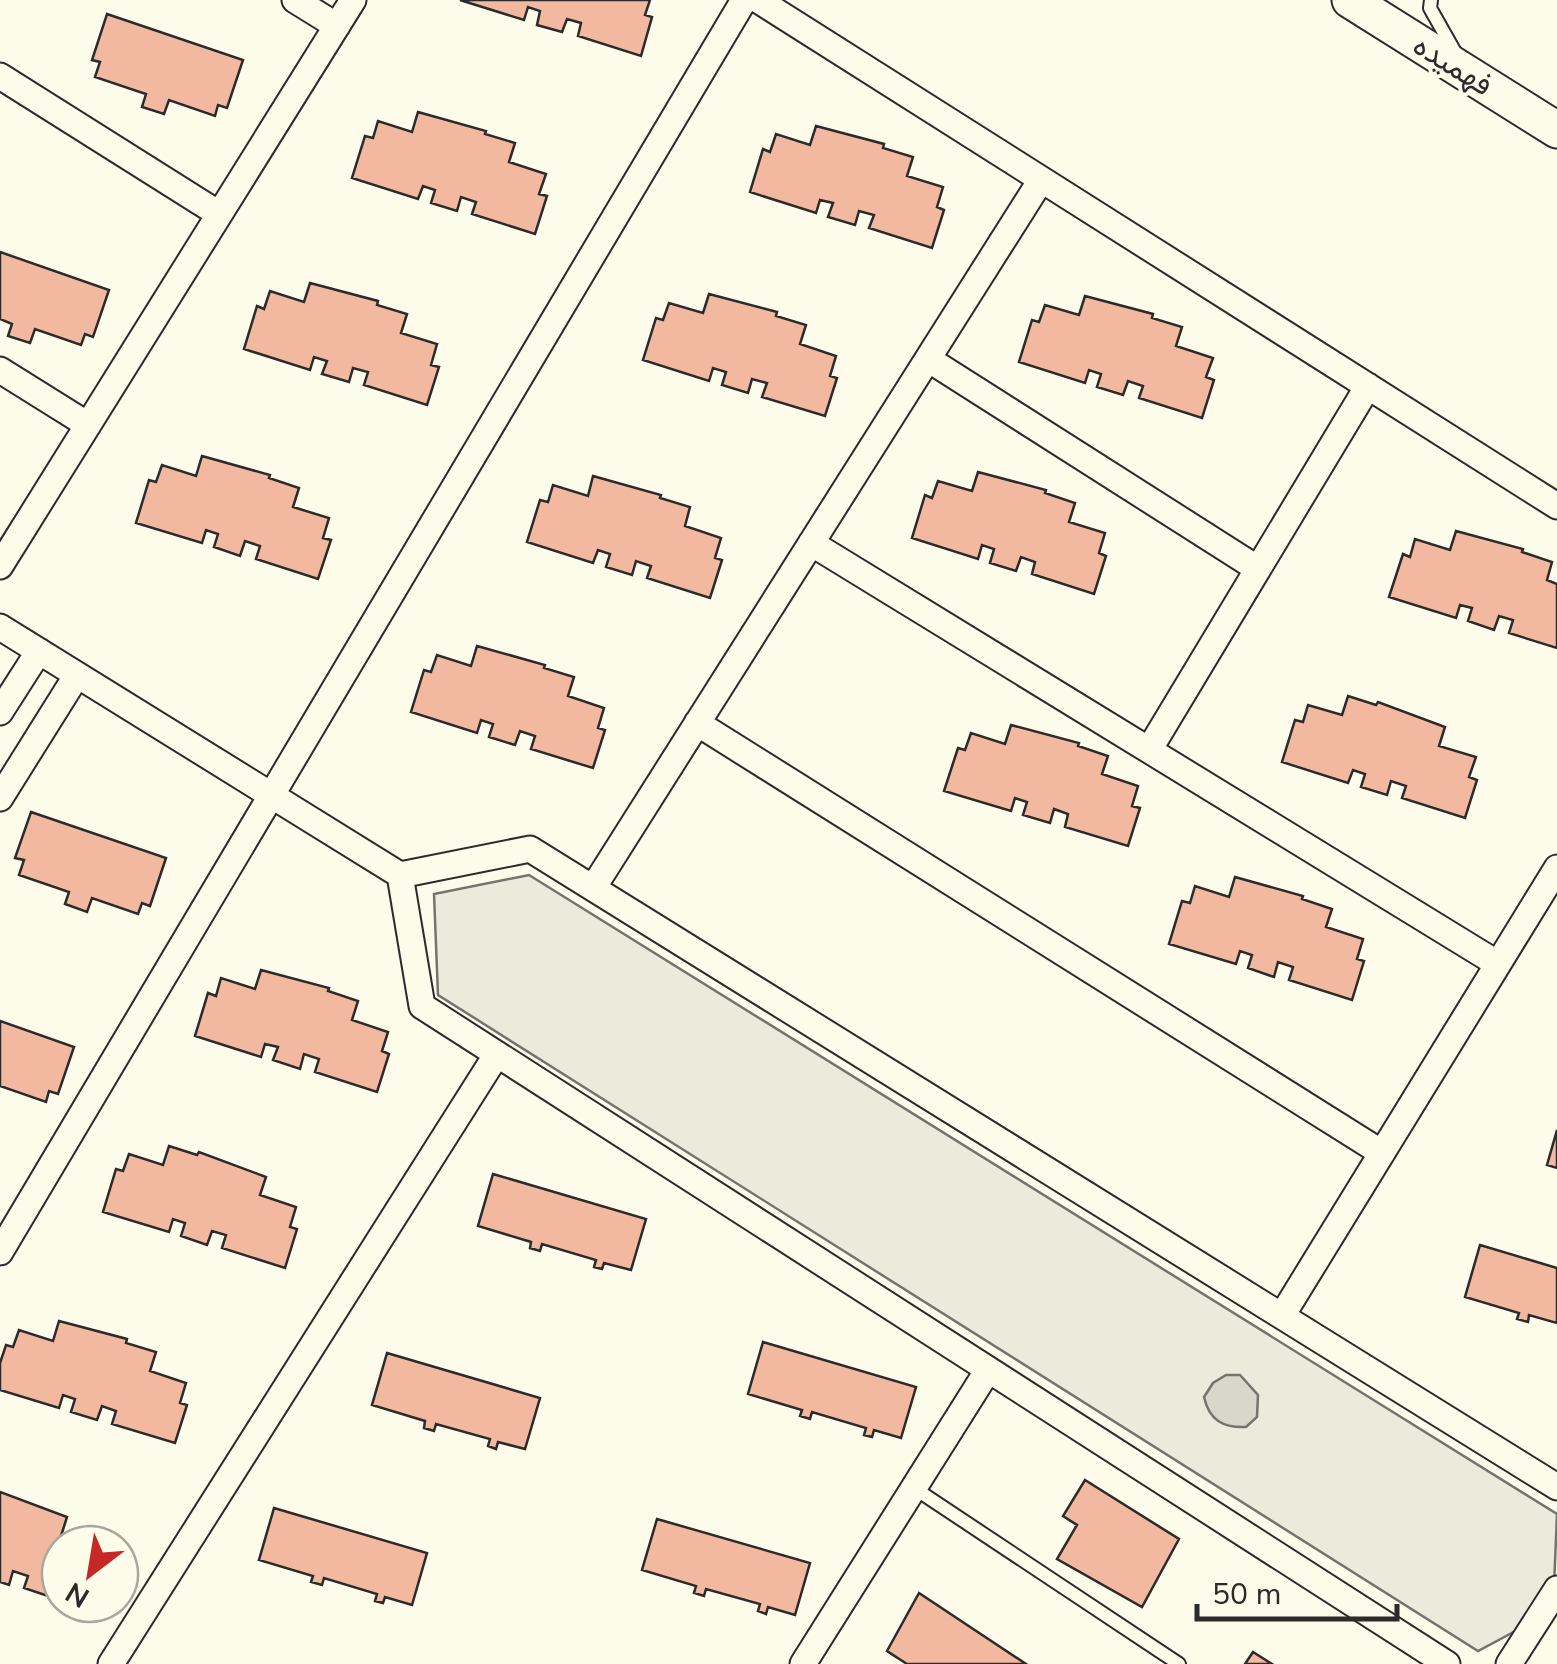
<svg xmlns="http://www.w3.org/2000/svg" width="1557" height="1664" font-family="'Nunito Sans',Vazirmatn,sans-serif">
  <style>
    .green { fill: #ecebdb; stroke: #74746e; stroke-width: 2.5 }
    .water { fill: #d8d7c9; stroke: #74746e; stroke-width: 2.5 }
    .building { fill: #f2b8a0; stroke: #2b2b2b; stroke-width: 2.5 }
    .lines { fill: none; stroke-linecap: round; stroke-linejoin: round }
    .lane-casing { stroke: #2b2b2b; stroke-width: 16 }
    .street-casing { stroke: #2b2b2b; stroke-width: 29 }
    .secondary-casing { stroke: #2b2b2b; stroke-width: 39 }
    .lane { stroke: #fdfbea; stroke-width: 12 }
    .street { stroke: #fdfbea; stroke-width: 25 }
    .secondary { stroke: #fdfbea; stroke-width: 35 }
    .labels { text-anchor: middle; stroke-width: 8; stroke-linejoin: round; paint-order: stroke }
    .street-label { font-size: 30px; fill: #2b2b2b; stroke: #fdfbea }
  </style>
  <rect width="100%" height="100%" fill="#fdfbea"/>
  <path class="green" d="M 529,875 L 1557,1514 L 1553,1611 L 1478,1651 L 438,995 L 434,894 Z"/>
  <path class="water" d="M 1226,1375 L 1240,1375 L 1258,1395 L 1257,1417 L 1246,1427 C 1223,1428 1209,1420 1204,1397 L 1213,1383 Z"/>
  <path class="building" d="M 460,0 L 650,0 L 645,15 L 652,17 L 641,56 L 578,36 L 581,23 L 567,19 L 562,32 L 537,25 L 540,11 L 528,7 L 524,20 Z
    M 107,14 L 243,60 L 227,108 L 218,105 L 215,116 L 169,100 L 164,114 L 142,107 L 146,94 L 95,77 L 100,62 L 92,60 Z
    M 418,112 L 486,131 L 485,134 L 515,143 L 509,162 L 546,174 L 539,194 L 547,196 L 535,234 L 472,214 L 476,202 L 461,197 L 457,211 L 431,203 L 435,190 L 423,186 L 418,199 L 352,178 L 365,136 L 373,138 L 378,121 L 412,132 Z
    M 816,126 L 884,144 L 883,148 L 913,157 L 907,176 L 943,187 L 937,207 L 944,210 L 932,248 L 869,228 L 874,215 L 859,211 L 855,225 L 828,217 L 833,203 L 820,200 L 816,213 L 750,192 L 763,149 L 770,152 L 776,134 L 810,145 Z
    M 0,252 L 109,290 L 93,337 L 85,334 L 81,345 L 35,329 L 30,343 L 8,336 L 12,324 L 0,319 Z
    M 310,283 L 378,301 L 377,305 L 407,314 L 401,333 L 437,344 L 431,365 L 439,367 L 427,405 L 364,385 L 368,372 L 353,368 L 349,382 L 322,374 L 327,361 L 314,357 L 310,370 L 244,349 L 257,306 L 264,309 L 270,291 L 304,302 Z
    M 709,294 L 777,312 L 776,316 L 806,325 L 800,344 L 836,356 L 830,376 L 837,378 L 825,416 L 762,397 L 767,383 L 752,379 L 748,393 L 722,385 L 726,372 L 713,368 L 709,381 L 643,360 L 656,318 L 663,320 L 669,303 L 703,313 Z
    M 1085,296 L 1153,314 L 1152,318 L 1182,327 L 1176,346 L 1213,358 L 1206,377 L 1214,380 L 1202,418 L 1139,398 L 1143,386 L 1128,381 L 1123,395 L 1097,387 L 1101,374 L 1089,370 L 1085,383 L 1019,362 L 1032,320 L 1039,322 L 1045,305 L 1079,315 Z
    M 202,456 L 270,475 L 269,478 L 299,488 L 293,507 L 329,518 L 323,538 L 331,540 L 318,579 L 256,559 L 260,546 L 245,541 L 240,556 L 214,547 L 218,534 L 206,530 L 202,543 L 136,523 L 149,480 L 156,482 L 162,465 L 196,476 Z
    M 978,472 L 1046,490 L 1045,493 L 1075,503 L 1069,522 L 1105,533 L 1099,553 L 1106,556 L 1094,594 L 1032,574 L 1035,562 L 1021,557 L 1016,571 L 990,563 L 994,549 L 982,545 L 978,559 L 912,538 L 925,495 L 932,498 L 938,481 L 972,491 Z
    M 593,476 L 661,495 L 660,498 L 690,507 L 685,526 L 721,538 L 715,558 L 722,560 L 710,598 L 647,578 L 651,566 L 636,561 L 632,575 L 606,567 L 610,554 L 598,550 L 593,563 L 527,542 L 540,500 L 548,502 L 553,485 L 588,496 Z
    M 1456,531 L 1523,549 L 1522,552 L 1552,562 L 1547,580 L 1557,584 L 1557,648 L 1509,633 L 1513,620 L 1499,616 L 1494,630 L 1468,621 L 1472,608 L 1460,605 L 1456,618 L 1389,597 L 1403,554 L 1410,557 L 1415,539 L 1450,550 Z
    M 477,646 L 545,665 L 544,668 L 574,677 L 568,696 L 604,708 L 598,728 L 605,730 L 593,768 L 531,749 L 535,736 L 520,731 L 515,745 L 489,737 L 493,724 L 481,720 L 477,733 L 411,712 L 424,670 L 431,672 L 437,655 L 471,666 Z
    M 1348,696 L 1376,705 L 1378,702 L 1445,727 L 1439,746 L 1476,757 L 1469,777 L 1477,780 L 1465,818 L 1402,798 L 1406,786 L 1391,781 L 1387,795 L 1361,787 L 1365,774 L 1353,770 L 1348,783 L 1282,762 L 1295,720 L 1303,722 L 1308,705 L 1342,715 Z
    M 1011,725 L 1079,743 L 1078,746 L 1108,756 L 1102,774 L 1138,786 L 1132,806 L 1140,808 L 1128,846 L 1065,827 L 1068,814 L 1054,809 L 1050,823 L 1023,815 L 1027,802 L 1015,798 L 1011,811 L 944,791 L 958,748 L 965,750 L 971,733 L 1005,744 Z
    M 31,812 L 166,858 L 150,906 L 142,903 L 138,914 L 92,898 L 87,912 L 65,904 L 69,892 L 19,875 L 24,860 L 15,858 Z
    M 1235,877 L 1303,896 L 1302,899 L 1332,909 L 1326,927 L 1363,939 L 1357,959 L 1364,961 L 1352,1000 L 1289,980 L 1293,967 L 1278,962 L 1274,977 L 1248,968 L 1252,955 L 1240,951 L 1236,964 L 1169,944 L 1182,901 L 1190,903 L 1195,886 L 1229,897 Z
    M 261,970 L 329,988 L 328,991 L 358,1001 L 352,1020 L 388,1032 L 382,1051 L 389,1054 L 377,1092 L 315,1072 L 319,1059 L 304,1054 L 300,1069 L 273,1060 L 278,1047 L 265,1044 L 261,1057 L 195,1036 L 208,993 L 216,996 L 221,978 L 255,989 Z
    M 0,1021 L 74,1047 L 58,1094 L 49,1091 L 46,1102 L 0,1086 Z
    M 1557,1130 L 1557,1168 L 1547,1165 Z
    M 169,1146 L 197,1155 L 199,1152 L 266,1177 L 260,1195 L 296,1207 L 290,1227 L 297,1229 L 285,1268 L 222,1248 L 226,1235 L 212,1231 L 207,1245 L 181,1236 L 185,1223 L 173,1219 L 169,1232 L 103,1212 L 116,1169 L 123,1171 L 129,1154 L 163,1165 Z
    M 493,1174 L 646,1219 L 631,1270 L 604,1263 L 602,1269 L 594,1267 L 596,1260 L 542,1244 L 540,1251 L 530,1248 L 531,1242 L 478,1226 Z
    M 1480,1245 L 1557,1268 L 1557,1323 L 1529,1315 L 1528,1322 L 1517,1319 L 1519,1313 L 1465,1297 Z
    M 59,1321 L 127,1339 L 126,1343 L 156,1352 L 150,1371 L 186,1383 L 180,1403 L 187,1405 L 175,1443 L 112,1424 L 116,1411 L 102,1406 L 97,1420 L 71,1412 L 75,1399 L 63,1395 L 59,1408 L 0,1390 L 0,1363 L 6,1345 L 13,1347 L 19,1330 L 53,1341 Z
    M 763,1342 L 916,1387 L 901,1438 L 874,1430 L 872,1437 L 864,1435 L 866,1428 L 812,1412 L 810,1419 L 800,1416 L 802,1410 L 748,1394 Z
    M 387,1353 L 540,1398 L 525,1449 L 498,1442 L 496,1449 L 488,1446 L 490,1439 L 436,1424 L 434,1431 L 424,1428 L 425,1421 L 372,1405 Z
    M 1085,1480 L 1179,1539 L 1142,1607 L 1057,1559 L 1077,1525 L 1063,1516 Z
    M 0,1492 L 67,1517 L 61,1536 L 87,1544 L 60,1544 L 60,1600 L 24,1588 L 28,1576 L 13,1571 L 9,1585 L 0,1582 Z
    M 274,1508 L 427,1553 L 412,1605 L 385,1597 L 383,1603 L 375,1601 L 377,1594 L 324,1578 L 322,1585 L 311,1582 L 313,1576 L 259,1560 Z
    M 657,1519 L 810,1563 L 795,1615 L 768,1607 L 766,1614 L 758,1611 L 760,1604 L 706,1589 L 704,1596 L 694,1593 L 696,1586 L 642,1570 Z
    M 919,1593 L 1026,1664 L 907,1664 L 887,1651 Z
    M 1253,1652 L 1272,1664 L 1245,1664 Z"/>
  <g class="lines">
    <defs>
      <path id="lane" d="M 1431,0 L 1430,8 L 1456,54
        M 914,1488 L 1179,1664"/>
      <path id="street" d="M 295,0 L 337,26
        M 758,0 L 1557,506
        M 0,76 L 219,214
        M 928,359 L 1258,569
        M 0,370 L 88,425
        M 811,543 L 1498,964
        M 0,566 L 353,0
        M 0,627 L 400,875 L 530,849 L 1557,1487
        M 0,712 L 39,651
        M 697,723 L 1382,1153
        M 1149,750 L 1368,386
        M 0,798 L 77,675
        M 400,875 L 422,1006 L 1447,1664
        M 593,888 L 1041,180
        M 0,1252 L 744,0
        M 1283,1314 L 1557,868
        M 111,1664 L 497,1054
        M 803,1664 L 988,1370
        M 1509,1664 L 1557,1589"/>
      <path id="secondary" d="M 1350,0 L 1557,130"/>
    </defs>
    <use href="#lane" class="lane-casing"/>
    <use href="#street" class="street-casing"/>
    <use href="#secondary" class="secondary-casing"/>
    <use href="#lane" class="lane"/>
    <use href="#street" class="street"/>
    <use href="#secondary" class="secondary"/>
  </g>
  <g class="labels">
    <g class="street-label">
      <text transform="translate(1453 65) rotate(32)" y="10">فهمیده</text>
    </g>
  </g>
  <g transform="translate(90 1574) rotate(211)"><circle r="48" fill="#fdfbea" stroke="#a9a89e" stroke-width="2.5"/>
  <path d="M0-8L18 38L0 25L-18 38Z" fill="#c62828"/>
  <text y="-15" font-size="28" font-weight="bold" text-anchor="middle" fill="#2b2b2b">N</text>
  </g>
  <path d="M1197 1604v15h200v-15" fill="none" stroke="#2b2b2b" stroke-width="5"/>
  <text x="1212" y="1604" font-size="30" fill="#2b2b2b" stroke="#fdfbea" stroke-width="8" paint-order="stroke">50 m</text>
</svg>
